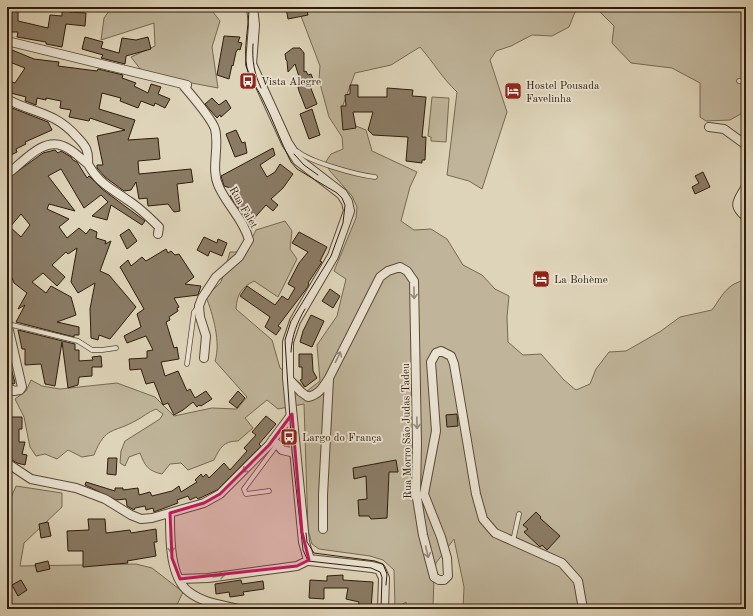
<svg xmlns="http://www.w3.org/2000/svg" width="753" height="616" font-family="'Old Standard TT',serif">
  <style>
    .green { fill: #c0b59b; stroke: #776852 }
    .building { fill: #8a7b65; stroke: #2e1b0a; fill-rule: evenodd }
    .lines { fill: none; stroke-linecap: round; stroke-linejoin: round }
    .service-casing { stroke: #5a4936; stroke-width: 5.5 }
    .minor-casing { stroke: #5a4936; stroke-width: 10 }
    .tertiary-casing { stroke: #5a4936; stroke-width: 12 }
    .service { stroke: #eae3d2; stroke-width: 4 }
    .minor { stroke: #eae3d2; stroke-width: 8 }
    .tertiary { stroke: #eae3d2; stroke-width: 10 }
    .tram { stroke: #2e1b0a; stroke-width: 1 }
    .oneway { stroke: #958978 }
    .marked { fill: #c2185b; fill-opacity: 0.2; stroke: #c2185b; stroke-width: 3; stroke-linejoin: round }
    .labels { text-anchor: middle; stroke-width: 3.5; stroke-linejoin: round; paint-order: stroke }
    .poi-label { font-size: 11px; fill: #2e1b0a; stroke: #eae3d2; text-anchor: start }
    .street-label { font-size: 11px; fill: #2e1b0a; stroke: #eae3d2 }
  </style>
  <rect width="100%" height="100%" fill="#ded4b9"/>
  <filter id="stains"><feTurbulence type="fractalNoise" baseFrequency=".005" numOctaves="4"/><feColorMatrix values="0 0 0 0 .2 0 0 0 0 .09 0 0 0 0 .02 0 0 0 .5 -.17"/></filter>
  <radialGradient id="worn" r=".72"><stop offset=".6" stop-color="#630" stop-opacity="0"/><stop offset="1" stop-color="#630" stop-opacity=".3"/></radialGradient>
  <path class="green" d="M 112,7 L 209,7 L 220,21 L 212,47 L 218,88 L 144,74 L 131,57 L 155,46 L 154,23 L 101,40 L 104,18 Z
    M 317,7 L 577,7 L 569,27 L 552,36 L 532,35 L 511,46 L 496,51 L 490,60 L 507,112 L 482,189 L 469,181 L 447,175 L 457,92 C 442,78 434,63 420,47 L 391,65 L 355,73 L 343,105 L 351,124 L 366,130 L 372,151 L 417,172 L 410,187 L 401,221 L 414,230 L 431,229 L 447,239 L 463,265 L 482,275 L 495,289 L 509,296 L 507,317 L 508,342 L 523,355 L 541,354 L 564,380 L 576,390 L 590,384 L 596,369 L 609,352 L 626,351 L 661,331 L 680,317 L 712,310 C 722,296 727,283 746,280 L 746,609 L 463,609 L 464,587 L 454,539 L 436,563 L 434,576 L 433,609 L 407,609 L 406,602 L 395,609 L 394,570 L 383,560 L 370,556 L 319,549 L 312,544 L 308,530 L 304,404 L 278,409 L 267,400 L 245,418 L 253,428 L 238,441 C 223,441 220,448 214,460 L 188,470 L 181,463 L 170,464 L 162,474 C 148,471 145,466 140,453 L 129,457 L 125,466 L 120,463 L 121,451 L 125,441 L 160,419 L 163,414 L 156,409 C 148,412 143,417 137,420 C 113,434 106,425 94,455 L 82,457 L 68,450 L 57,459 L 45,454 L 36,456 L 30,447 L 24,417 L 15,399 L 26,391 L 31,380 L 42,386 L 60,389 L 117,383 L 155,397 L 174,416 L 212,408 L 237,409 L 247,397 L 215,361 C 221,343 213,314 206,297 L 221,282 L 230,252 L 245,252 L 256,230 L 285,221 L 292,231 L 290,249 L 297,259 L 278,297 L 254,281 C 241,288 237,294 236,309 L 272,340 L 280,368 L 304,386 L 303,394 L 320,381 L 317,345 L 337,316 L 346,279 L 334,271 L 356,218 L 357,207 L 352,196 L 330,171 L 325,163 L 331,154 L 343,149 L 342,137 L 329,117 L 319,80 L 320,66 L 301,16 Z
    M 595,7 L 746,7 L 746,62 L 744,66 L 746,67 L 746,111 L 730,120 L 706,121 L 700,117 L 700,83 L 672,68 L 631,63 L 612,43 L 614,26 Z
    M 432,97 L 449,98 L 446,142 L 431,141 L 431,137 L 428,136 Z
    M 16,486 L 62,493 L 62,507 L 24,543 L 20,566 L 136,564 L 152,568 L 183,592 L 175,609 L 7,609 L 7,507 Z"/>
  <path class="building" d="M 7,7 L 18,7 L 18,21 L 48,28 L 50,15 L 62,16 L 62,7 L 69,7 L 69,12 L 86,13 L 85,26 L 66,24 L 62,47 L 46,44 L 46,42 L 17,37 L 18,32 L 7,32 Z
    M 292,7 L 306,7 L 308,15 L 288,19 L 286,8 Z
    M 224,36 L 240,37 L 238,42 L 242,43 L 240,50 L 238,49 L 236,52 L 233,66 L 232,65 L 229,79 L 217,75 Z
    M 85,37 L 103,42 L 101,48 L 119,53 L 122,38 L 136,40 L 148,37 L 151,49 L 126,56 L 125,64 L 101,58 L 103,55 L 82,49 Z
    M 7,48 L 34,59 L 59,62 L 58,66 L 97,71 L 98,69 L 123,75 L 122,78 L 136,83 L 134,86 L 148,93 L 151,84 L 161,87 L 158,94 L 170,99 L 165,108 L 155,103 L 154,106 L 141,101 L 138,108 L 120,101 L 121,98 L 102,93 L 99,109 L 135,120 L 128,140 L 158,138 L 160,159 L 138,161 L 139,174 L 191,169 L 193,182 L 177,184 L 180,211 L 174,212 L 168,204 L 148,206 L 147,198 L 139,199 L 136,182 L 131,190 L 124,191 L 105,177 L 97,168 L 97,165 L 103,165 L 97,136 L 125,130 L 90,118 L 89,121 L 69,117 L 71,110 L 60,108 L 61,101 L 46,98 L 46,100 L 37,98 L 36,105 L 25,101 L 26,97 L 7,92 L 7,80 L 15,83 L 25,68 L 7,61 Z
    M 293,48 L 300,48 L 304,53 L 304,72 L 306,71 L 308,75 L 311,74 L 315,84 L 310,86 L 317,104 L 306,109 L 299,91 L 298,87 L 302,86 L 295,64 L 288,72 L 287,61 L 286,60 L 285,54 Z
    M 350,85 L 358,85 L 358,97 L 387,97 L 387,88 L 413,90 L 412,96 L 426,97 L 422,137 L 426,137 L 425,160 L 422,160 L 422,163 L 406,161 L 408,137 L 373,135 L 368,130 L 373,112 L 353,112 L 356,128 L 343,130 L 341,106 L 346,106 L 345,95 L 350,94 Z
    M 212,98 L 219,105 L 226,100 L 231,108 L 221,117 L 220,115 L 217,118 L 205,104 Z
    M 12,108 L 48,122 L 52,130 L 25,142 L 26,144 L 16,149 L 17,152 L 7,157 L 7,111 Z
    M 312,109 L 320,135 L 309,139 L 300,114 Z
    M 236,130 L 242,143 L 245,142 L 247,153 L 235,157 L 226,134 Z
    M 273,148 L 275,155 L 260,165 L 267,177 L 275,172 L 280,164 L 293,174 L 283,188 L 271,199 L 278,205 L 273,211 L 266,205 L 249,224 L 230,196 L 237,190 L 224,186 L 221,176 Z
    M 55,150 L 58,153 L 61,151 L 71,157 L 73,160 L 77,162 L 87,178 L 89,176 L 102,189 L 145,221 L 142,225 L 111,205 L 107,220 L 92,216 L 108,202 L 101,195 L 84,208 L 61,169 L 48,176 L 75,211 L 49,204 L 47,209 L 69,219 L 59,227 L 67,238 L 79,228 L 86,234 L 90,229 L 97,232 L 96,238 L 106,241 L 105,244 L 111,241 L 100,271 L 109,275 L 136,307 L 110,339 L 99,335 L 98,340 L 91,338 L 90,309 L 95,283 L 78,293 L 71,282 L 77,248 L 68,254 L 66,252 L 52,265 L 65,277 L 57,286 L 43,273 L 32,282 L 46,293 L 51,286 L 71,297 L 76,315 L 57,322 L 79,327 L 79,335 L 74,335 L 74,337 L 16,322 L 25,305 L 18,309 L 27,293 L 14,283 L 7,265 L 7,179 L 43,153 ZM 21,214 L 30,225 L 21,237 L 10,227 Z
    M 703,172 L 710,187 L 695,194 L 692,187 L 699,183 L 695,176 Z
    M 129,229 L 137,241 L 127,249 L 120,235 Z
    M 299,232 L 327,247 L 320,261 L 322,262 L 308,283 L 309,284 L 307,288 L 278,326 L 281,328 L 276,335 L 265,327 L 270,317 L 240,296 L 247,286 L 275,305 L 282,296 L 288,300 L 295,288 L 288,284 L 299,263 L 308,252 L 292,243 Z
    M 204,237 L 217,243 L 218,239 L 227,243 L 222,256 L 210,251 L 208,256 L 197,250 Z
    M 166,249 L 168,253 L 171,251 L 175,255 L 179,254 L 194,277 L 185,284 L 201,286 L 198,295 L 174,298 L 179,307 L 177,308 L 178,311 L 169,317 L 170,320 L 166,322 L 174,348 L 177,347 L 179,359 L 161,362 L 165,376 L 178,371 L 187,391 L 190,389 L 195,398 L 206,391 L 212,399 L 201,406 L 199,405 L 197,407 L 193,402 L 183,410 L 174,415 L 168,403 L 163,405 L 154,382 L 146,384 L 141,369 L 130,370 L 129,359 L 147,358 L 147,351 L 153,350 L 146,336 L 127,343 L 124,336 L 141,327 L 137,314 L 144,309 L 120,267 L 128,260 L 131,266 L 142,257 L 146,261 Z
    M 330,289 L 340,296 L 333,308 L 322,301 Z
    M 311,315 L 324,321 L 312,347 L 300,342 L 303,331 Z
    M 18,330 L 75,344 L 75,350 L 79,350 L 79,361 L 93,360 L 92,357 L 101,356 L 102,367 L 92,367 L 92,376 L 79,377 L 78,385 L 68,388 L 62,342 L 55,386 L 45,384 L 41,364 L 25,365 L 25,349 L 22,349 Z
    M 7,353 L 15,383 L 14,384 L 7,382 Z
    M 299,354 L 312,354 L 313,371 L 317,378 L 305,387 L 300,380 L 302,379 L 302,367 L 299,367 Z
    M 238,391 L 245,398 L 237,408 L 229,402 Z
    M 457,414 L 458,426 L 447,427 L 446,415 Z
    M 266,416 L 276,424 L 259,444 L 261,446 L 217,490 L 198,499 L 196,497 L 190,500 L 188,496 L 177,500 L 178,503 L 154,512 L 153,508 L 146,510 L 145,506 L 135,508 L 134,510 L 127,506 L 126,499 L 116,500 L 85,485 L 86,482 L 115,491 L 115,488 L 123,488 L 123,490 L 138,488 L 139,495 L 150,492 L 152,496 L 172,491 L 179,486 L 181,492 L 197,482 L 195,480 L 201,474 L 203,477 L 206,474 L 209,478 L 224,463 L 230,470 L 247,451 L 244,448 L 256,435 L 252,432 Z
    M 7,417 L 22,417 L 22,429 L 19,429 L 19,442 L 25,442 L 22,454 L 27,455 L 25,465 L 17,463 L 9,458 L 11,449 L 7,448 L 10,438 L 7,438 Z
    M 108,458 L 117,458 L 116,475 L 107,474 Z
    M 396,460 L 398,472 L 389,472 L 387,518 L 371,519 L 369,516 L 359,516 L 358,500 L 367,499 L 366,476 L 354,479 L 353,468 Z
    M 536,512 L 541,517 L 540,518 L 560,536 L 547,550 L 542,545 L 540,547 L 524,532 L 528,529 L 523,525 Z
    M 88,519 L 105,519 L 106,533 L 130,530 L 131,533 L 156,529 L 157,542 L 154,542 L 156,556 L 127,561 L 128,563 L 83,567 L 83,551 L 68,551 L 67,531 L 89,530 Z
    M 48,522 L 51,536 L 41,538 L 39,524 Z
    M 48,561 L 50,569 L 37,572 L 35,564 Z
    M 343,575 L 343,580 L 373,582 L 371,609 L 358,609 L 359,602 L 346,599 L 348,588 L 324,588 L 324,599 L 309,598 L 310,580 L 327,581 L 327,576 Z
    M 21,580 L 27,590 L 18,596 L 12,585 Z
    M 241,580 L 242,584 L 263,581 L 264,589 L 243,592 L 244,595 L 230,597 L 229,592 L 216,594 L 215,584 Z"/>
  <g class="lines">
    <defs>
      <path id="service" d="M 739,81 L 746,81
        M 297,151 C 310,162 357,175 375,177
        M 8,324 L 78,341 L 92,350 L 102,350 L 116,348
        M 187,364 L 194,312 L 199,306
        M 269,491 L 246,494 L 244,489 L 276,446
        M 513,541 L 519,514"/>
      <path id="minor" d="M 7,41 L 187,85
        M 182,84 C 191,95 211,117 215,129 C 220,148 210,168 219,187 C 227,205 244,220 249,240 L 239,257 L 216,277 L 202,298 L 199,306 L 200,317 L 206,336 L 204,358
        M 7,99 C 34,114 54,111 77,137 C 86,146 89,151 88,164 C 80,158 72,149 63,146 C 42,137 22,164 7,174
        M 709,127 L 724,129 L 746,145
        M 88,164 C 99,184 111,188 129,201 C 140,208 150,218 159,227 L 158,234
        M 746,186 C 738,201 731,205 746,217
        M 7,322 L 22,387 L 20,390 L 14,391 L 7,387
        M 288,378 L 301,392 L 308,397 C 319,395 323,387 329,378 L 380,277 L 388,271 L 400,267 L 407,271 L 414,281 L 417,444 L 416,492 L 423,535 L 434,577 L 439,580 L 444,580 L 448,576 L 447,558 L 441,537 L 424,494 L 436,431 L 431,362 L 436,353 L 441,351 L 451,356 L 454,364 L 476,494 L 483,519 L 495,533 L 562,563 L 578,581 L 583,609
        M 273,439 L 282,450 L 295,453
        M 7,463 L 31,479 L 76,488 L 105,499 L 131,515 L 141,519 L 152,518 L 204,503 L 220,494 L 269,445 L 292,414
        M 170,513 C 170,536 169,577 189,592 C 203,603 223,605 239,609
        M 323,529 L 323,495 L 329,379
        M 180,579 L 208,578 L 297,566 L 309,560"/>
      <path id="tertiary" d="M 252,7 L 254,25 L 251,64 L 287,143 L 298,160 L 342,194 L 347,202 L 349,211 L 333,256 L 295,321 L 288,342 L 288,378 L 304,542 L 309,560 L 372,567 L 380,569 L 384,578 L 383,609"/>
    </defs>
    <use href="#service" class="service-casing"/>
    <use href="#minor" class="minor-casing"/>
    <use href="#tertiary" class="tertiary-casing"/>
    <use href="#service" class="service"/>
    <use href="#minor" class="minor"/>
    <use href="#tertiary" class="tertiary"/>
    <path class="tram" d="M 249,7 C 249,27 243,49 247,68 C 249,80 257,87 262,98 C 273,119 280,141 291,162 L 297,169 L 337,193 L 342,198 L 345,205 L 343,223 L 331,256 L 291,321 L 285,340 L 292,451 L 303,550 L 308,561 L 371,568 L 380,572 L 382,577 L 381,609
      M 253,44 C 252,61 254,73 261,88
      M 294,154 L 304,165 L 318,175
      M 291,352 C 292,335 297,323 305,309
      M 306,533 L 307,542 L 314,553 L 375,561 L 383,564 L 387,574 L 386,585"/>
  </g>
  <defs><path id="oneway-shaft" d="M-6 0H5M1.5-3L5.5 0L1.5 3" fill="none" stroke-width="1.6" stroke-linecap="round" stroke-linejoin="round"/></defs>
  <g class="oneway">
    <use href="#oneway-shaft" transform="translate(414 293) rotate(89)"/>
    <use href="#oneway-shaft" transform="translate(338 357) rotate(-64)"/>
    <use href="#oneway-shaft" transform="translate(417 423) rotate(89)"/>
    <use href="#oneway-shaft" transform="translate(247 468) rotate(136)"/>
    <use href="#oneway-shaft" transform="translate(171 547) rotate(86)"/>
    <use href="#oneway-shaft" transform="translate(427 552) rotate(77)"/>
    <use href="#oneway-shaft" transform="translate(219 576) rotate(-8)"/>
  </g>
  <path class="marked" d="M 292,414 L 302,532 L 309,560 L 297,566 L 180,579 L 172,558 L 170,513 L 204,503 L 220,494 L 269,445 Z"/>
  <defs>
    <symbol id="bus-square" viewBox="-11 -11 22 22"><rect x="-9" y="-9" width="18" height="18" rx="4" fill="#8f2418" stroke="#eae3d2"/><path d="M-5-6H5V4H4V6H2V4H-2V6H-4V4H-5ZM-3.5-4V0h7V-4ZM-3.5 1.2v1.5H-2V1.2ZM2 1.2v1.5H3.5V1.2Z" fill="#fff"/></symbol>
    <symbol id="hotel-square" viewBox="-11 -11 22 22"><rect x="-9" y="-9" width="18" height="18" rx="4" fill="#8f2418" stroke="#eae3d2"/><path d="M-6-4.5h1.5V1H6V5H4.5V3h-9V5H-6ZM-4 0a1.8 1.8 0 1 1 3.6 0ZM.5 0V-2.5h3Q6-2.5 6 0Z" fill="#fff"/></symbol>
  </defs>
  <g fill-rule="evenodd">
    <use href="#bus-square" x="238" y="71" width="20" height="20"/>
    <use href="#hotel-square" x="503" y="81" width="20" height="20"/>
    <use href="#hotel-square" x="531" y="269" width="20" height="20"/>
    <use href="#bus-square" x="279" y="427" width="20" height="20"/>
  </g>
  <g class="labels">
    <g class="poi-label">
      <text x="261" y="85">Vista Alegre</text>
      <text x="526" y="89">Hostel Pousada<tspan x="526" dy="13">Favelinha</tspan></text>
      <text x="554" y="283">La Bohème</text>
      <text x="302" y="441">Largo do França</text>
    </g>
    <g class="street-label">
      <text transform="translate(244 207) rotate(60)" y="4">Rua Falet</text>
      <text transform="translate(406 431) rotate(-91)" y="4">Rua Morro São Judas Tadeu</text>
    </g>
  </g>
  <rect width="753" height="616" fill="none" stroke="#ded4b9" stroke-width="24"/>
  <rect x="8" y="8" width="737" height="600" fill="none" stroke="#2e1b0a" stroke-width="2"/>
  <rect x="12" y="12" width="729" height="592" fill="none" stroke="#2e1b0a"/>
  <rect width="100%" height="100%" filter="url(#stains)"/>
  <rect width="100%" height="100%" fill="url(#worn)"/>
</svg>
